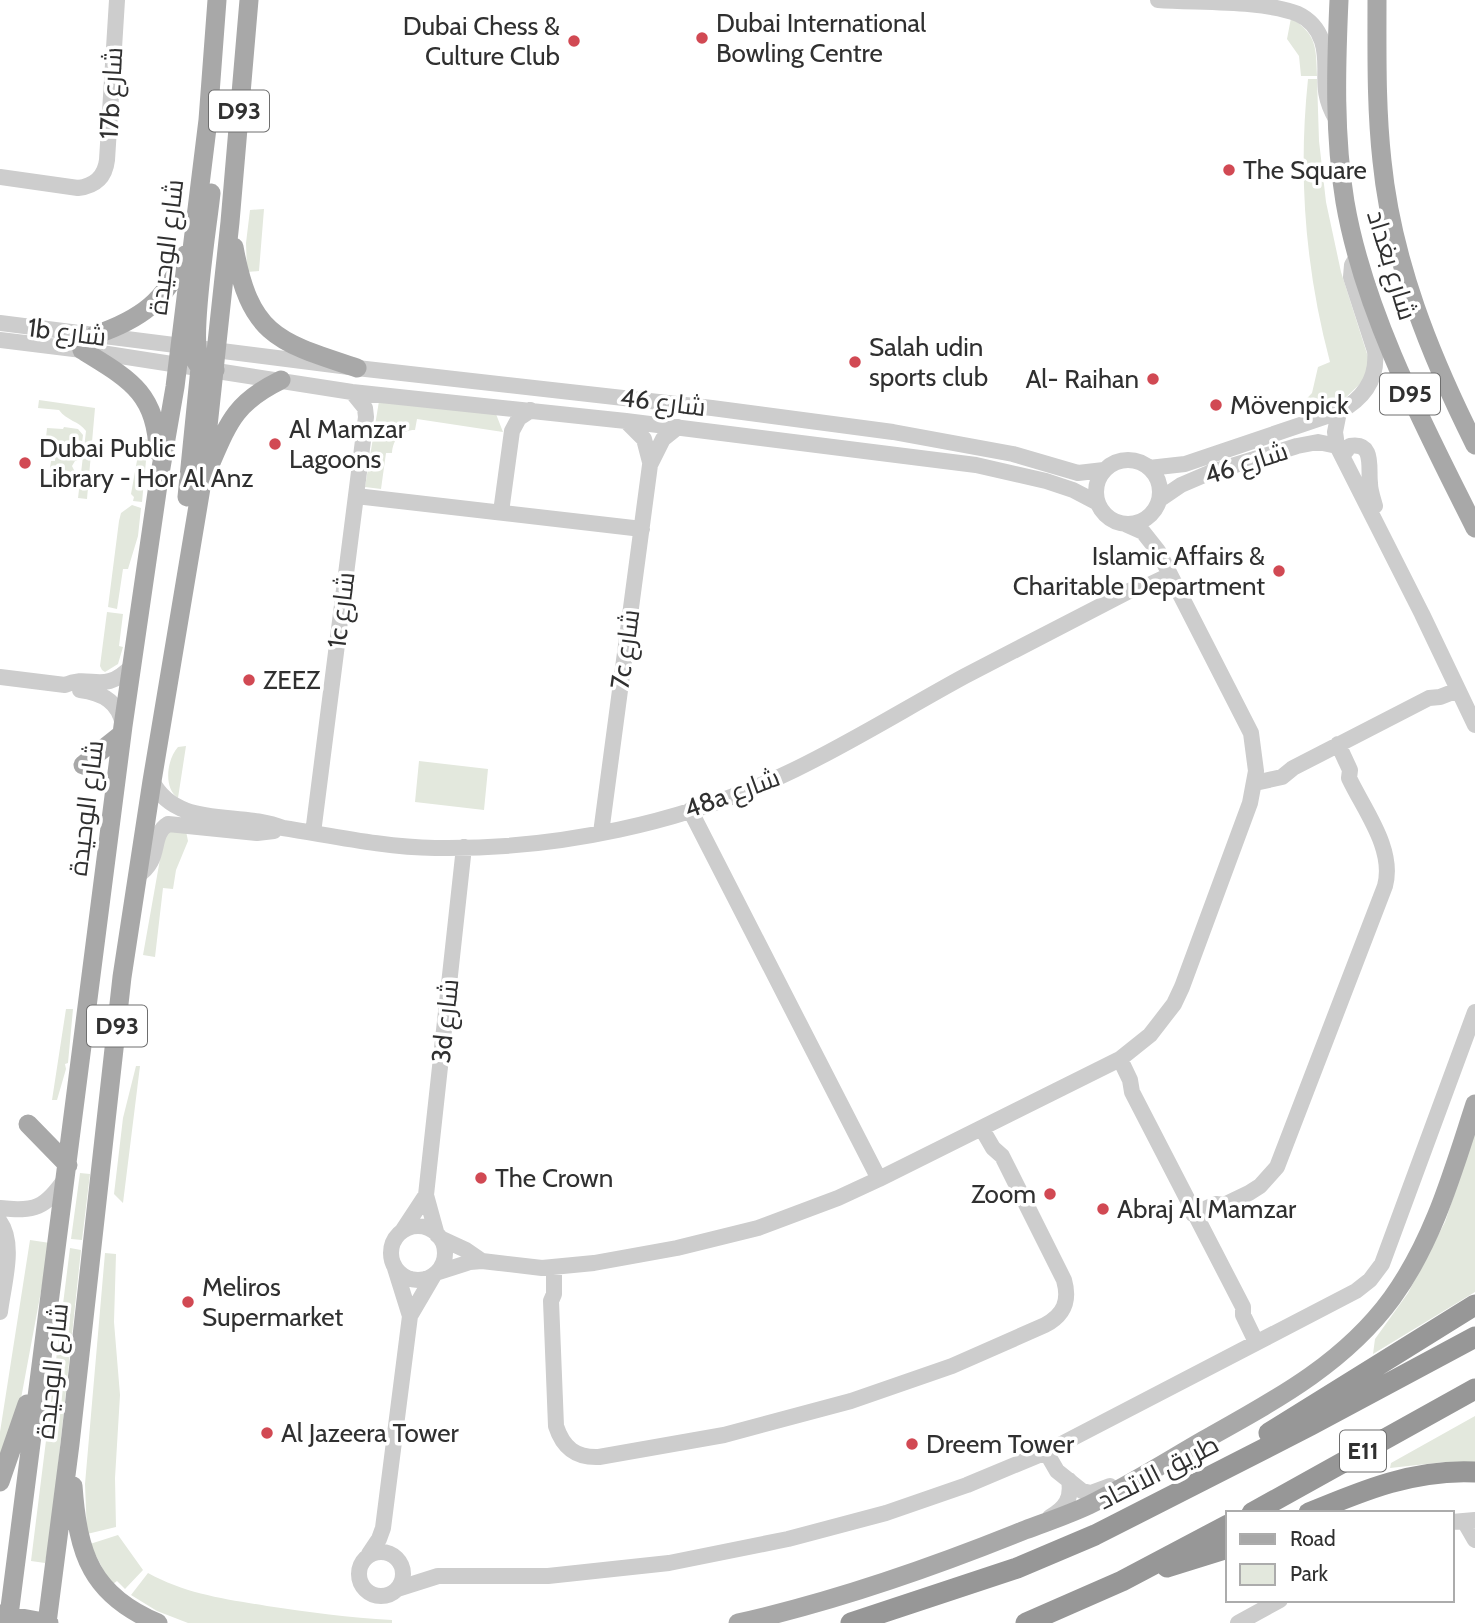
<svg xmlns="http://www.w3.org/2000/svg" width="1475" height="1623" font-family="Cabin,Cairo,sans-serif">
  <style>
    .green { fill: #e3e8dd }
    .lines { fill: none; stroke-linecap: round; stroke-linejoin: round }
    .minor { stroke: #cdcdcd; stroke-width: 16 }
    .major { stroke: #a8a8a8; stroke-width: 19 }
    .highway { stroke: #979797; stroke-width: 21 }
    .poi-dot { fill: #d14953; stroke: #fff; stroke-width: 2.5 }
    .labels { text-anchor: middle; stroke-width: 7; stroke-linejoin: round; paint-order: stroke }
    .shield { fill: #fff; stroke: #6e6e6e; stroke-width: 2 }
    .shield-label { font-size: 24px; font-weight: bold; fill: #303030 }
    .poi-label { font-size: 26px; fill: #303030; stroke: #fff; text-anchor: start }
    .street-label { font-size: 26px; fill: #303030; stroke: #fff }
  </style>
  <rect width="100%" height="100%" fill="#fff"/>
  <path class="green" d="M 1291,18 C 1317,34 1316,48 1317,76 L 1301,76 L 1299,56 L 1287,39 Z
    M 1308,79 L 1317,79 L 1319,141 L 1326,202 L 1341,272 L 1369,360 L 1364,380 L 1341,402 L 1316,411 L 1294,412 L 1312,393 L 1318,367 L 1330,362 C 1305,268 1298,175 1308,79 Z
    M 264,209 L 259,271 L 247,272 L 246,243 L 250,210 Z
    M 39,400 L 95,408 L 87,499 L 78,498 L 86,431 C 79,421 67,421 59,410 L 38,408 Z
    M 379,401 L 496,414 L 503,432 L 417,419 L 415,430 C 401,430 393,439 392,453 L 386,453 L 381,489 L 365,487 Z
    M 64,427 L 78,429 L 83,435 L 80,459 L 75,461 L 72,466 L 77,476 L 76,486 L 56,484 L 57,474 L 50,468 L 51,461 L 55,461 L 57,440 L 46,438 L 47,428 L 63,429 Z
    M 141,438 L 148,440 L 142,502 L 133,501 L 134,497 L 131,494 Z
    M 132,505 L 141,508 L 138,536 L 128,569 L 123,569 L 117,609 L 108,607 L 119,521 L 121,513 Z
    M 107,612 L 123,614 L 119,646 L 123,647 L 118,664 L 105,672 L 102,670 L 100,666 Z
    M 186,746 L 178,798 C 163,788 167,759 178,747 Z
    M 419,761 L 488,769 L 484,810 L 415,802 Z
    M 165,831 L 186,831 L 188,841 L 176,870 L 173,889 L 163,888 L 155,957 L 143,955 Z
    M 66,1009 L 73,1009 L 68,1063 L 65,1064 L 66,1069 L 57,1100 L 52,1100 Z
    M 136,1066 L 140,1066 L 123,1203 L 114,1194 L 123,1118 Z
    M 1475,1132 L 1475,1292 L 1373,1354 L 1375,1339 L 1408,1293 L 1445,1222 Z
    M 80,1173 L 90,1174 L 82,1240 L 71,1239 Z
    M 30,1240 L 50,1243 L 17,1420 L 0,1471 L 0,1432 Z
    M 70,1248 L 81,1250 L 51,1532 L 45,1563 L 31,1561 Z
    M 105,1253 L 116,1254 L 114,1322 L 120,1395 L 115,1478 L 116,1527 L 87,1534 L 85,1484 Z
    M 1475,1416 L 1475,1462 L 1445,1462 L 1390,1468 L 1391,1463 Z
    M 118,1535 L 143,1570 L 125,1589 L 117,1581 L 113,1584 L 106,1575 L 90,1544 Z
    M 148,1573 C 186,1594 225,1599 267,1606 C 309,1612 349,1618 392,1620 L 392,1623 L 188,1623 L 157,1611 L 131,1595 Z"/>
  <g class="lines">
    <path class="minor" d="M 1158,0 C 1197,3 1263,0 1298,14 C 1309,19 1318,29 1322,41 C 1331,69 1317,87 1336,119
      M 0,177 L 78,188 C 95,186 105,177 107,160 L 117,0
      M 0,323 L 357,368 L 712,408 L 893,432 L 1013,454 L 1078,473 L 1104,470
      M 0,340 L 82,350 L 352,392 L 626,421 L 976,465 L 1046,481 L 1073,490 L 1098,503
      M 1339,412 L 1335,432 L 1337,446 L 1422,614 L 1475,725
      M 626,421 L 644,439 L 650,462
      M 1342,456 L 1350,446 C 1375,442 1368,468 1370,483 C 1370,491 1373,498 1375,506
      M1096 492a32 32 0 1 1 64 0a32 32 0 1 1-64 0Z
      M 1149,468 L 1185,464 L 1339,412 C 1363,399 1378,380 1375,351 L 1351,277 L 1352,265 L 1358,255
      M 356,496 L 642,529
      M 1159,500 L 1181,485 L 1209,473 L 1297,446 L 1318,442 L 1337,446
      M 501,512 L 512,431 L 519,418 L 531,410
      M 0,677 L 65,685 C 91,673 103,696 132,666
      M 80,690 C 103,693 119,702 123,725
      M 152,781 C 177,830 240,810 283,828 C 334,836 384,847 435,848 C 556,850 685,823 794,770 C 852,742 908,707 965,676 C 1023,646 1081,616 1139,586 L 1147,586 L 1170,575
      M 1255,783 L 1282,777 L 1293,768 L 1429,698 L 1440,697 L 1458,690
      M 690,810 L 879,1179
      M 313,833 L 366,417 L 365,408 L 352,392
      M 601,833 L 650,465 L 663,439 L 678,427
      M 137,876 C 163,860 149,836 168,824 L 257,833 L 274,831
      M 1120,1059 L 1130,1080 L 1132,1092 L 1243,1307 L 1243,1315 L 1256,1342
      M 0,1208 C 35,1212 45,1208 65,1179
      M 1193,1214 L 1216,1204 L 1224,1205 L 1249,1193 L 1260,1186 L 1277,1167 L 1385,886 C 1395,849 1364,810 1349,778 L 1350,770 L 1338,744
      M 0,1222 C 16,1244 3,1286 0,1312
      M391 1253a27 27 0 1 1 54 0a27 27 0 1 1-54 0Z
      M 403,1230 L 426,1195
      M 437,1235 L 426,1195 L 464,847
      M 440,1238 L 466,1250 L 482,1261
      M 395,1268 L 410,1316
      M 554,1268 L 554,1294 L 551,1301 L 556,1426 C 563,1448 576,1458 599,1457 L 724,1435 L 851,1401 L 952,1366 L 1045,1325 C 1064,1315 1070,1301 1064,1280 L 1002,1156 L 993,1148 L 982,1129
      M 436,1273 L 470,1262 L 482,1261 L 542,1268 L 594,1263 L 677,1248 L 758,1228 L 838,1198 L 879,1179 L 1120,1059 L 1150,1035 L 1174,1004 L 1182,987 L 1250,803 L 1256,771 L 1251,733 L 1158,551 L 1143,532 L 1125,524
      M 1046,1452 L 1057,1471 L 1082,1491 L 1091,1493 L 1110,1486
      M 1050,1517 C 1066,1508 1072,1498 1069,1480
      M 1464,1521 L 1475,1540
      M 1452,1522 L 1475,1520
      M359 1574a22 22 0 1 1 44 0a22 22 0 1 1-44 0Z
      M 369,1554 L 379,1539 L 383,1528 L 410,1316 L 434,1275
      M 397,1589 L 438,1576 L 548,1576 L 669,1563 L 788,1539 L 886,1513 L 967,1485 L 1046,1452 L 1356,1291 L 1370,1280 L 1382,1264 L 1475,1012
      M 1238,1623 L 1280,1600"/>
    <path class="major" d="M 1339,0 C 1336,67 1334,136 1345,202 C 1364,313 1425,428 1475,528
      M 1377,0 C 1377,54 1376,107 1382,161 C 1392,261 1430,355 1475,445
      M 211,193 C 208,223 190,334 199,356 C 202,363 208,367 215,370
      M 234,247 C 250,336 278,342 357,368
      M 95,335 C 141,319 166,301 185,255
      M 82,350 C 127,378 157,392 158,452
      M 210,465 C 229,421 236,402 281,380
      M 187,497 L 200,368 L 192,355
      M 83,765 L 122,734
      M 28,1124 L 68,1165
      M 0,1482 L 27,1404
      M 73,1486 C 78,1554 91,1595 158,1623
      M 0,1614 L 49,1623
      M 8,1623 L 123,726 L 158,485 L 175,387 L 208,120 L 217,0
      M 47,1623 L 70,1444 L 122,977 L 152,781 L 202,482 L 230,222 L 249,0
      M 738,1623 C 837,1601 931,1568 1025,1530 C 1046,1522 1068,1515 1089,1505 C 1128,1486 1166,1462 1204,1440 C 1274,1401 1344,1364 1392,1298 C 1434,1240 1453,1171 1475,1104"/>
    <path class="highway" d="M 1269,1433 L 1475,1305
      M 1252,1513 L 1475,1389
      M 1309,1513 C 1364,1490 1415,1469 1475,1472
      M 1167,1567 L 1228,1548
      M 851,1623 L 1017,1568 L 1095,1535 L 1311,1425 L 1475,1337
      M 1026,1623 L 1122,1581 L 1228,1525"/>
  </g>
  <g class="poi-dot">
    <circle cx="702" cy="38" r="7"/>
    <circle cx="574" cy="41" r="7"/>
    <circle cx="1229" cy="170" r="7"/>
    <circle cx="855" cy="362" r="7"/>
    <circle cx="1153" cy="379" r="7"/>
    <circle cx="1216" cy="405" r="7"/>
    <circle cx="275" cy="444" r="7"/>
    <circle cx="25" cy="463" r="7"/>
    <circle cx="1279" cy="571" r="7"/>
    <circle cx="249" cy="680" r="7"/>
    <circle cx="481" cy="1178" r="7"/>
    <circle cx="1050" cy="1194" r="7"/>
    <circle cx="1103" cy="1209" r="7"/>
    <circle cx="188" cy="1302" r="7"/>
    <circle cx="267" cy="1433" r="7"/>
    <circle cx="912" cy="1444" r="7"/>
  </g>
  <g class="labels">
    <g class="shield">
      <rect x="209" y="90.5" width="60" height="41" rx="5"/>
      <rect x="1380" y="373.5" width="60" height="41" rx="5"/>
      <rect x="87" y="1005.5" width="60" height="41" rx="5"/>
      <rect x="1340" y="1430.5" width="46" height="41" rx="5"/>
    </g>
    <g class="shield-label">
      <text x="239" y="119">D93</text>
      <text x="1410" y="402">D95</text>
      <text x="117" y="1034">D93</text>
      <text x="1363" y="1459">E11</text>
    </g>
    <g class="poi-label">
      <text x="716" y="32">Dubai International<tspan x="716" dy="30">Bowling Centre</tspan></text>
      <text x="560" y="35" text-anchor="end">Dubai Chess &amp;<tspan x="560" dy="30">Culture Club</tspan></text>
      <text x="1243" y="179">The Square</text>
      <text x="869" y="356">Salah udin<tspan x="869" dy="30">sports club</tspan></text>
      <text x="1139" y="388" text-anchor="end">Al- Raihan</text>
      <text x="1230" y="414">Mövenpick</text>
      <text x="289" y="438">Al Mamzar<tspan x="289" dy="30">Lagoons</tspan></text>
      <text x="39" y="457">Dubai Public<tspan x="39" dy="30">Library - Hor Al Anz</tspan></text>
      <text x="1265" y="565" text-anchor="end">Islamic Affairs &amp;<tspan x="1265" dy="30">Charitable Department</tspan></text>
      <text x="263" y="689">ZEEZ</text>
      <text x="495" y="1187">The Crown</text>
      <text x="1036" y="1203" text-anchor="end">Zoom</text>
      <text x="1117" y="1218">Abraj Al Mamzar</text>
      <text x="202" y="1296">Meliros<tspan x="202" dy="30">Supermarket</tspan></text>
      <text x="281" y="1442">Al Jazeera Tower</text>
      <text x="926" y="1453">Dreem Tower</text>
    </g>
    <g class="street-label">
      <text transform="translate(111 93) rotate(-87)" y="9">17b شارع</text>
      <text transform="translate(166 247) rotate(-83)" y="9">شارع الوحيدة</text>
      <text transform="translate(1392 265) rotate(73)" y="9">شارع بغداد</text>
      <text transform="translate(67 332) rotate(7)" y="9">1b شارع</text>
      <text transform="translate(663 402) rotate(7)" y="9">شارع 46</text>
      <text transform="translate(1246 463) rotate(-18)" y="9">شارع 46</text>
      <text transform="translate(341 610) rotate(-83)" y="9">1c شارع</text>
      <text transform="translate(625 649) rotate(-82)" y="9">7c شارع</text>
      <text transform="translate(732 793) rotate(-20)" y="9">48a شارع</text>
      <text transform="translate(86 808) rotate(-83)" y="9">شارع الوحيدة</text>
      <text transform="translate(445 1021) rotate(-84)" y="9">3d شارع</text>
      <text transform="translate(52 1371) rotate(-84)" y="9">شارع الوحيدة</text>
      <text transform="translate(1158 1472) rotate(-27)" y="9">طريق الاتحاد</text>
    </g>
  </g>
  <rect x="1226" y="1511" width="228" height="91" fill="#ffffff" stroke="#acacac" stroke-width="2"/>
  <rect x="1240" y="1534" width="35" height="10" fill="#a8a8a8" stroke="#acacac" stroke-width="2"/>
  <text x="1290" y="1546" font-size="21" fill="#303030">Road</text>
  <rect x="1240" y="1564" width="35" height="21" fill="#e3e8dd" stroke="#acacac" stroke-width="2"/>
  <text x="1290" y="1581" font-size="21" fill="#303030">Park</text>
</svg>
